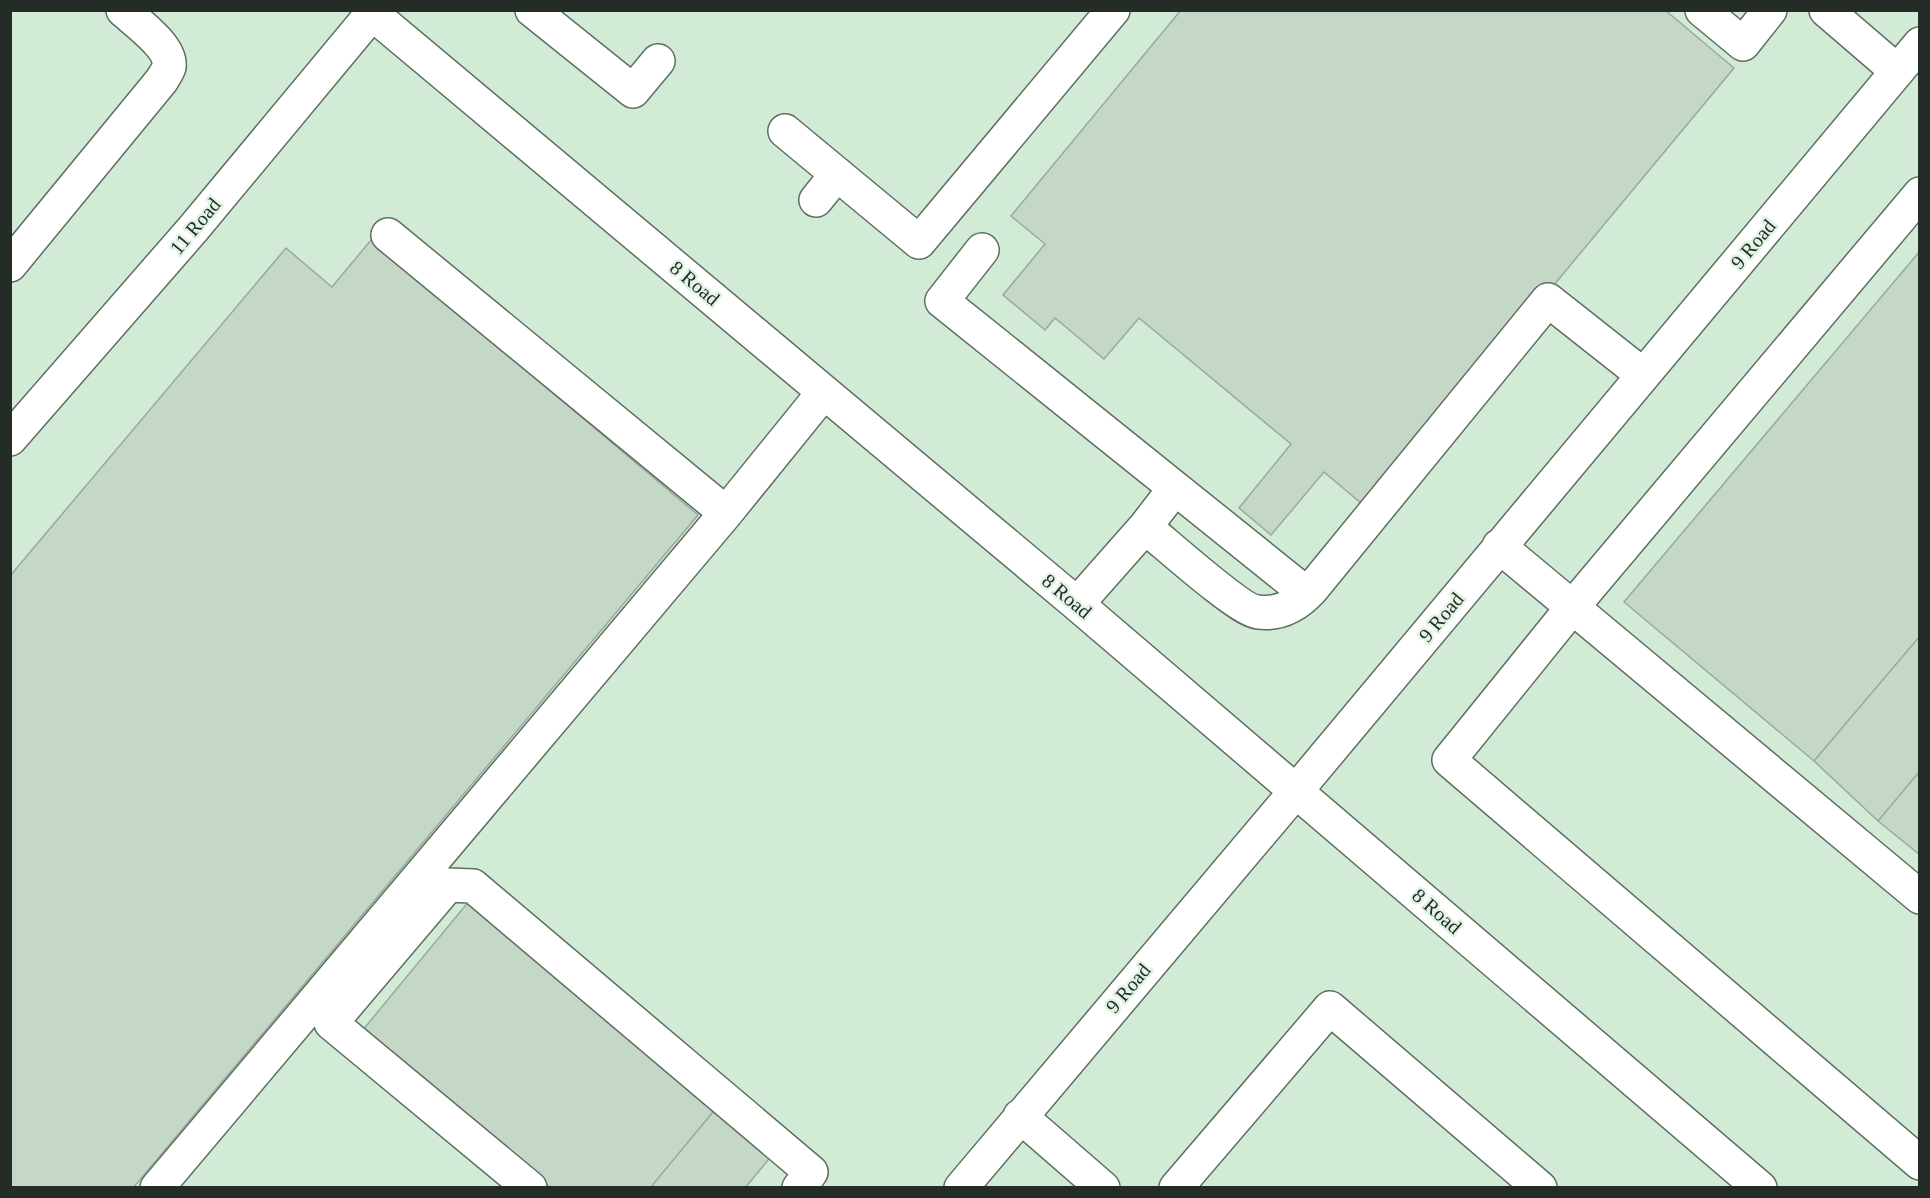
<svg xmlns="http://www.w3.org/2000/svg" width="1930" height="1198" font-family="Georgia,serif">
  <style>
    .built { fill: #d1ebd6 }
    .building { fill: #c5d8c8; stroke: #98aa9b; stroke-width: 1.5 }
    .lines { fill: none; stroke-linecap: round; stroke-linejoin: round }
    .minor-casing { stroke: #5e6e61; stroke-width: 36 }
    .minor { stroke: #fff; stroke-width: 33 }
    .labels { text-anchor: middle; stroke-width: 5; stroke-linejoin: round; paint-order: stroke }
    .street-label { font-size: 20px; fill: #242c26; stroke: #e2f5e5 }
  </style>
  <rect width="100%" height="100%" fill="#e2f5e5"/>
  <path class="built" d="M 11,11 L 1919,11 L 1919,1187 L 11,1187 Z"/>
  <path class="building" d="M 1181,10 L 1665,10 L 1734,68 L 1368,509 L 1324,472 L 1271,535 L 1239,508 L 1291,444 L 1139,318 L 1104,359 L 1055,318 L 1045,330 L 1003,295 L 1045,244 L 1011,216 Z
    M 371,240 L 698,515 L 133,1188 L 10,1188 L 10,576 L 286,248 L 332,287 Z
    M 1920,251 L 1920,636 L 1814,761 L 1624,602 Z
    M 1920,636 L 1920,771 L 1878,821 L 1814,761 Z
    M 1920,771 L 1920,855 L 1878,821 Z
    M 479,889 L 727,1095 L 650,1188 L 551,1188 L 362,1031 Z
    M 727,1095 L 783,1142 L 745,1188 L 650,1188 Z"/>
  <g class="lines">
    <defs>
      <path id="minor" d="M 368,10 L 1077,604 L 1760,1188
        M 532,10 L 633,91 L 658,61
        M 1702,10 L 1743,44 L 1770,10
        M 1826,10 L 1897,71
        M 785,131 L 919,242 L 1113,10
        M 1920,194 L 1575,604 L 1449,760 L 1920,1163
        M 816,200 L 837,174
        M 388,235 L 726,513
        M 982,250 L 942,301 L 1175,488 L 1145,527
        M 10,265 L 162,80 C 164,76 168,71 169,67 C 172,47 136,22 123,10
        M 10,439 L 193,229 L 375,10
        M 1175,488 L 1307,594
        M 1499,546 L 1920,897
        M 1077,604 L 1145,527 C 1164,542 1240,611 1258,612 C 1280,615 1297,605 1311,590 L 1548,300 L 1643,375
        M 1020,1116 L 1103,1188
        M 157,1188 L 726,513 L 824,392
        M 530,1188 L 331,1023 L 448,885 L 473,886 L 811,1172 L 799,1188
        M 961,1188 L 1296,791 L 1920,44
        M 1176,1188 L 1330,1008 L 1540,1188"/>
    </defs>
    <use href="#minor" class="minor-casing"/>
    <use href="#minor" class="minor"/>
  </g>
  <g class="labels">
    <g class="street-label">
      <text transform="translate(195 226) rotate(-50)" y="7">11 Road</text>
      <text transform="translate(1753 244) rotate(-50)" y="7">9 Road</text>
      <text transform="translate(695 283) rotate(40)" y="7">8 Road</text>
      <text transform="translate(1067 596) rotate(40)" y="7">8 Road</text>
      <text transform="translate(1441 617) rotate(-50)" y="7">9 Road</text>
      <text transform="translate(1437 911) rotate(41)" y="7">8 Road</text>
      <text transform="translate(1128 988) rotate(-50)" y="7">9 Road</text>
    </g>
  </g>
  <rect width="1930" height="1198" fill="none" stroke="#242c26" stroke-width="24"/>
</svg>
